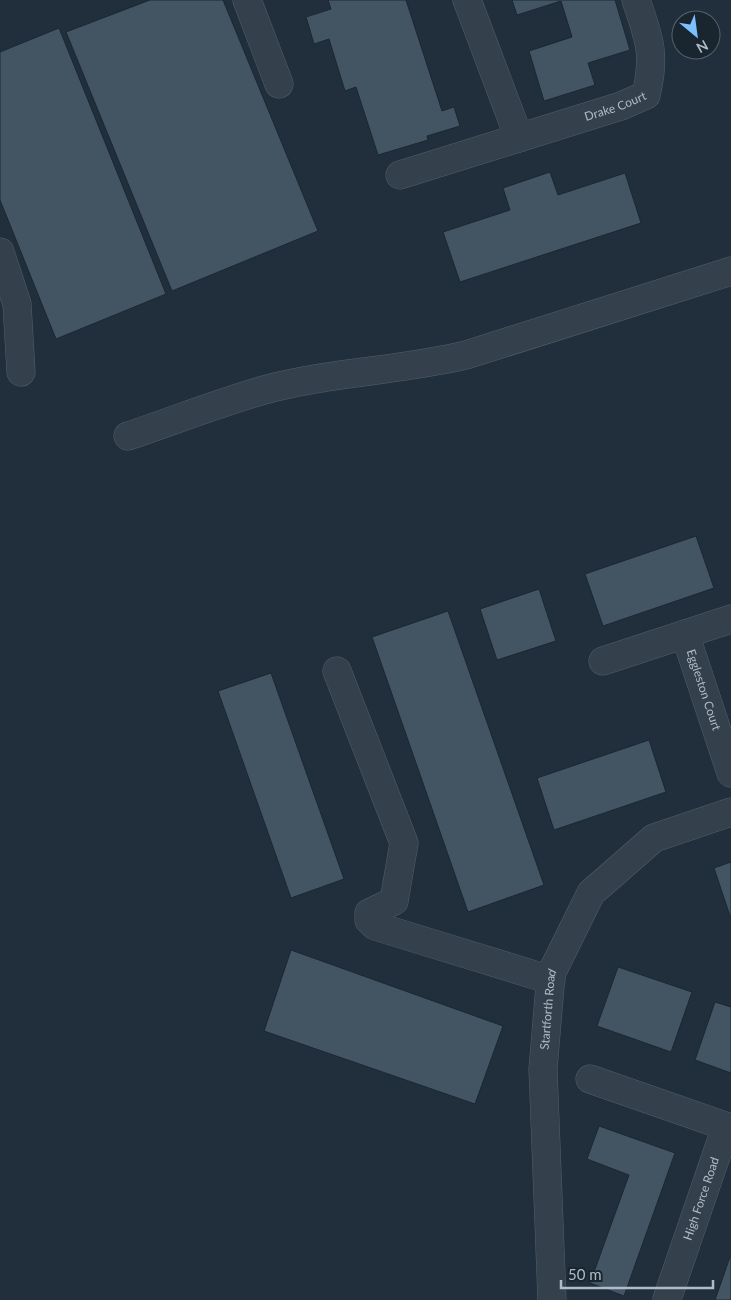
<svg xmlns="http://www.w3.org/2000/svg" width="731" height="1300" font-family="Lato,sans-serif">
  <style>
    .building { fill: #435563; stroke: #1b2832 }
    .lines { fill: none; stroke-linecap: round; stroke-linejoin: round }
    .minor-casing { stroke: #525f69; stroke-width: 29 }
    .minor { stroke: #34414c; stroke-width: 28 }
    .labels { text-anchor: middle; stroke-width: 4; stroke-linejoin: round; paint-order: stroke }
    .street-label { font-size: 12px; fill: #afbcc8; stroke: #192630 }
  </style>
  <rect width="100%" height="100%" fill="#202f3b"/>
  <path class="building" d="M 150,0 L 223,0 L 318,231 L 172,291 L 66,32 Z
    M 328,0 L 406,0 L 442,111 L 454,107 L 460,126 L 427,136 L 428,140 L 378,155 L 356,87 L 345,91 L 329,39 L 314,44 L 306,17 L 331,9 Z
    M 512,0 L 615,0 L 630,50 L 588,63 L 595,85 L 544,101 L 529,51 L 572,37 L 561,1 L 517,15 Z
    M 59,28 L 166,294 L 56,339 L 0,200 L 0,52 Z
    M 550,172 L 558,195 L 625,173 L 641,223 L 460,282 L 443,232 L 510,210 L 503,188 Z
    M 696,536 L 714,588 L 603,626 L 585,574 Z
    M 539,589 L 556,641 L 497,660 L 480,609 Z
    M 448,611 L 544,885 L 468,912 L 372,637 Z
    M 271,673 L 344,879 L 291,898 L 218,691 Z
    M 649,740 L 666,792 L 554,830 L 537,778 Z
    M 731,862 L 731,919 L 714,868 Z
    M 291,950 L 503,1026 L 475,1104 L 264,1031 Z
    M 618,967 L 692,992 L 671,1052 L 597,1026 Z
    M 715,1002 L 731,1007 L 731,1073 L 695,1060 Z
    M 599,1126 L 675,1153 L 624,1296 L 590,1283 L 629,1175 L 587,1159 Z
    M 731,1254 L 731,1300 L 715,1300 Z"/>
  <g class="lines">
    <defs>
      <g id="minor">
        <path d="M 247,0 L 279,84"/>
        <path d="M 467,0 L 519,138"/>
        <path id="s1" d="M 400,175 L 621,106 L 646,95 C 656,54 649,38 636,0"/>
        <path d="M 0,252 L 17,304 L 21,372"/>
        <path d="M 128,436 C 173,421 218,403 264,390 C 330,372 399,371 466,355 L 731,271"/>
        <path id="s2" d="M 685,634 L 731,773"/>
        <path d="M 603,661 L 731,619"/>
        <path d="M 337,671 L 404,843 L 394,901 L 369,913 L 369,920 L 375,926 L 551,980"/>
        <path d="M 590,1079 L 731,1128"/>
        <path id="s3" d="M 667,1299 L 726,1127"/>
        <path id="s4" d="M 552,1300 L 543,1069 L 551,974 L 591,893 L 654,838 L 731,812"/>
      </g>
    </defs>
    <use href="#minor" class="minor-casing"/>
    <use href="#minor" class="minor"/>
  </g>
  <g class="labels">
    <g class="street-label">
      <text dy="4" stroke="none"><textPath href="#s1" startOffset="226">Drake Court</textPath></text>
      <text dy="4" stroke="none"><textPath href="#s2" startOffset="59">Eggleston Court</textPath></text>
      <text dy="4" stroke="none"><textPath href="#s4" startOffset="291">Startforth Road</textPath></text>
      <text dy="4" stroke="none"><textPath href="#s3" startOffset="106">High Force Road</textPath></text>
    </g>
  </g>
  <g transform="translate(696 35) rotate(151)"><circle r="24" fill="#192630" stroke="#55626d"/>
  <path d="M0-4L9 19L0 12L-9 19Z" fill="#7cc0ff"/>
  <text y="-8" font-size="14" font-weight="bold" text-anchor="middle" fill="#afbcc8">N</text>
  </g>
  <path d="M561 1280v8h152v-8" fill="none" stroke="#afbcc8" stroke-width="2.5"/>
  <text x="568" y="1280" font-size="15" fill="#afbcc8" stroke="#192630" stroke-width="4" paint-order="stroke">50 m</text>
</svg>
